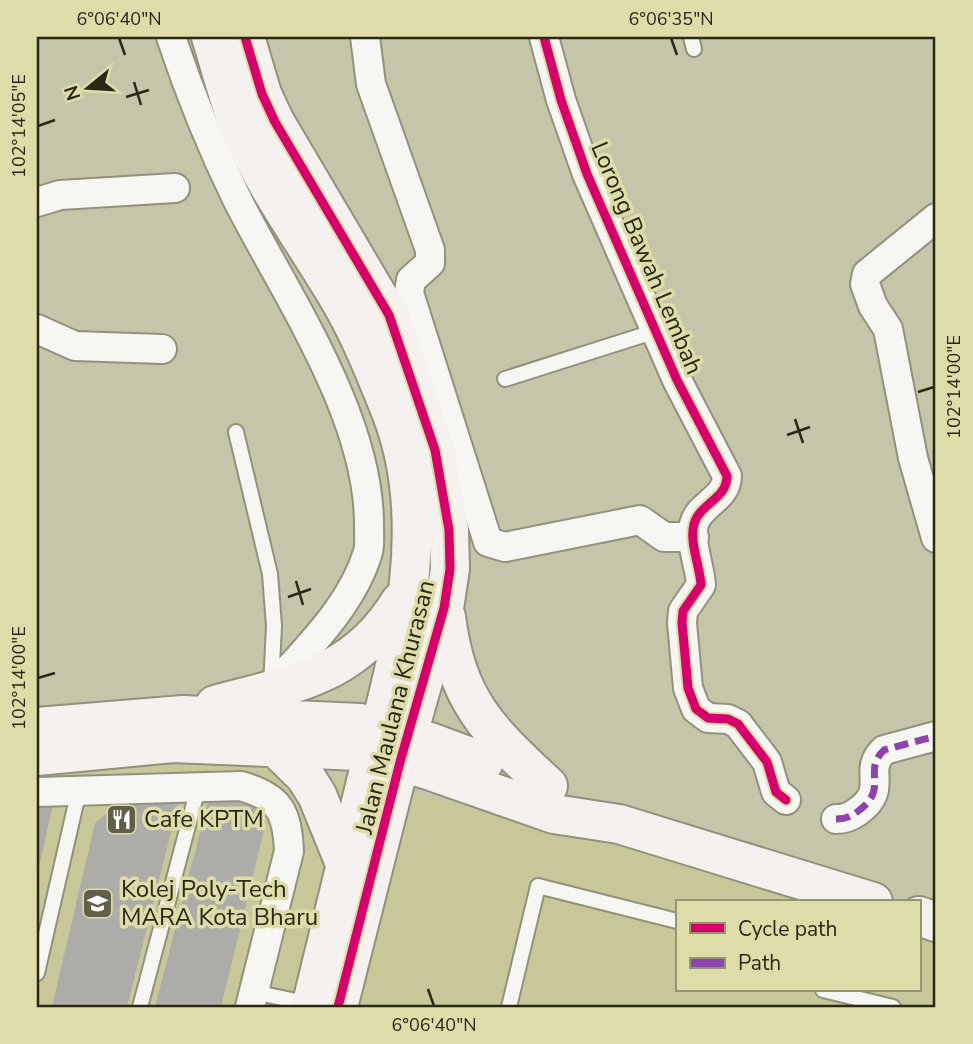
<svg xmlns="http://www.w3.org/2000/svg" width="973" height="1044" font-family="'Nunito Sans',sans-serif">
  <style>
    .built { fill: #c7c79a }
    .building { fill: #acaca8 }
    .lines { fill: none; stroke-linecap: round; stroke-linejoin: round }
    .lane-casing { stroke: #92927c; stroke-width: 18 }
    .street-casing { stroke: #92927c; stroke-width: 32 }
    .secondary-casing { stroke: #92927c; stroke-width: 42 }
    .lane { stroke: #f6f6f2; stroke-width: 14 }
    .street { stroke: #f6f6f2; stroke-width: 28 }
    .secondary { stroke: #f4f1ef; stroke-width: 38 }
    .quiet { stroke: #8e44ad; stroke-width: 7; stroke-dasharray: 14 7; stroke-linecap: butt }
    .cycleway-casing { stroke: #dedda9; stroke-width: 13 }
    .cycleway { stroke: #d6006c; stroke-width: 9 }
    .ticks { fill: none; stroke: #292814; stroke-width: 2.5 }
    .labels { text-anchor: middle; stroke-width: 7; stroke-linejoin: round; paint-order: stroke }
    .street-label { font-size: 24px; fill: #292814; stroke: #dedda9 }
    .poi-label { font-size: 24px; fill: #292814; stroke: #dedda9; text-anchor: start }
    .neatline { fill: none; stroke: #292814; stroke-width: 2.5 }
    .ticks-label { font-size: 18px; text-anchor: middle; fill: #292814 }
  </style>
  <rect width="100%" height="100%" fill="#c5c5a9"/>
  <path class="built" d="M 255,763 L 553,823 L 899,902 L 677,902 L 677,990 L 919,990 L 919,907 L 936,911 L 936,1007 L 37,1007 L 37,770 Z"/>
  <path class="building" d="M 209,798 L 253,801 L 266,822 L 221,1007 L 155,1007 Z
    M 179,800 L 127,1007 L 52,1007 L 95,823 L 120,802 Z
    M 53,804 L 38,872 L 37,872 L 37,805 Z"/>
  <g class="lines">
    <defs>
      <path id="lane" d="M 691,37 L 694,49
        M 505,379 L 656,331
        M 236,432 L 270,574 L 274,626 L 271,686
        M 37,973 L 79,790
        M 823,990 L 893,1007
        M 254,992 L 310,1004
        M 140,1007 L 198,788
        M 509,1007 L 538,886 L 677,921"/>
      <path id="street" d="M 171,37 C 189,91 212,148 237,199 C 285,294 370,416 369,526 C 369,534 370,544 368,552 C 352,606 306,649 270,690
        M 365,37 L 371,84 L 430,250 L 430,263 L 411,280 L 409,293 L 488,542 L 505,547 L 640,520 L 664,537 L 694,537
        M 544,37 L 561,100 L 587,174 L 677,380 L 727,476 C 727,499 700,503 694,524 C 689,542 700,566 701,585 L 683,611 L 682,623 L 688,688 L 696,709 L 708,718 L 728,719 L 738,724 L 767,762 L 776,792 L 786,800
        M 37,202 L 60,195 L 175,188
        M 936,218 L 867,274 L 865,284 L 873,306 L 888,329 L 913,458 L 936,538
        M 37,329 L 75,346 L 162,349
        M 37,792 L 241,786 C 280,797 287,812 289,851 L 250,1007
        M 836,819 C 845,819 850,817 857,812 C 891,788 861,772 884,750 L 936,736"/>
      <path id="secondary" d="M 211,37 C 220,65 227,95 238,123 C 262,183 302,237 335,292 C 358,329 375,372 391,412 C 438,532 395,668 365,786 C 347,860 329,934 311,1007
        M 245,37 L 262,94 L 275,122 L 389,315 L 435,450 L 449,530 L 450,569 L 444,608 L 400,762 L 338,1007
        M 446,617 C 457,702 488,730 548,786
        M 215,705 C 294,683 354,677 400,602
        M 37,727 L 183,715 L 360,723 L 430,742 L 484,762
        M 274,746 L 305,776 L 317,795 L 346,866
        M 37,756 L 173,743 L 359,751 L 428,770 L 554,814 L 619,824 L 873,902
        M 919,916 L 936,922"/>
    </defs>
    <use href="#lane" class="lane-casing"/>
    <use href="#street" class="street-casing"/>
    <use href="#secondary" class="secondary-casing"/>
    <use href="#lane" class="lane"/>
    <use href="#street" class="street"/>
    <use href="#secondary" class="secondary"/>
    <path class="quiet" d="M 836,819 C 845,819 850,817 857,812 C 891,788 861,772 884,750 L 936,736"/>
    <defs>
      <path id="cycleway" d="M 245,37 L 262,94 L 275,122 L 389,315 L 435,450 L 449,530 L 450,569 L 444,608 L 400,762 L 338,1007
        M 544,37 L 561,100 L 587,174 L 677,380 L 727,476 C 727,499 700,503 694,524 C 689,542 700,566 701,585 L 683,611 L 682,623 L 688,688 L 696,709 L 708,718 L 728,719 L 738,724 L 767,762 L 776,792 L 786,800"/>
    </defs>
    <use href="#cycleway" class="cycleway-casing"/>
    <use href="#cycleway" class="cycleway"/>
  </g>
  <path class="ticks" d="M 119,38 L 125,55M 671,38 L 677,55M 134,82 L 141,105M 126,97 L 149,90M 38,126 L 55,120M 918,392 L 934,387M 795,419 L 803,443M 787,435 L 810,427M 296,581 L 303,605M 288,597 L 311,589M 38,678 L 55,673M 428,989 L 434,1006"/>
  <defs>
    <symbol id="restaurant-square" viewBox="-11 -11 22 22"><rect x="-9" y="-9" width="18" height="18" rx="4" fill="#605f48" stroke="#dedda9"/><path d="M-5-6h1v4h1v-4h1v4h1v-4h1v5L-1.5 .5V6h-2V.5L-5-1ZM5-6V6H3V1.5H1.5Q1.5-4 5-6Z" fill="#fff"/></symbol>
    <symbol id="university-square" viewBox="-11 -11 22 22"><rect x="-9" y="-9" width="18" height="18" rx="4" fill="#605f48" stroke="#dedda9"/><path d="M0-5L7-2L0 1L-7-2ZM-4 1L0 2.5L4 1V4Q0 6-4 4Z" fill="#fff"/></symbol>
  </defs>
  <g fill-rule="evenodd">
    <use href="#restaurant-square" x="104" y="802" width="35" height="35"/>
    <use href="#university-square" x="80" y="886" width="35" height="35"/>
  </g>
  <g class="labels">
    <g class="street-label">
      <text transform="translate(647 258) rotate(67)" y="8">Lorong Bawah Lembah</text>
      <text transform="translate(395 707) rotate(-76)" y="8">Jalan Maulana Khurasan</text>
    </g>
    <g class="poi-label">
      <text x="144" y="827">Cafe KPTM</text>
      <text x="121" y="897">Kolej Poly-Tech<tspan x="121" dy="28">MARA Kota Bharu</tspan></text>
    </g>
  </g>
  <rect width="973" height="1044" fill="none" stroke="#dedda9" stroke-width="77"/>
  <rect x="676" y="900" width="245" height="91" fill="#dedda9" stroke="#96956d" stroke-width="2"/>
  <rect x="690" y="923" width="35" height="10" fill="#d6006c" stroke="#96956d" stroke-width="2"/>
  <text x="738" y="936" font-size="21" fill="#292814">Cycle path</text>
  <rect x="690" y="958" width="35" height="10" fill="#8e44ad" stroke="#96956d" stroke-width="2"/>
  <text x="738" y="970" font-size="21" fill="#292814">Path</text>
  <g transform="translate(88 88) rotate(252)" stroke="#dedda9" stroke-width="5" paint-order="stroke">
  <path d="M0-5L12 26L0 18L-12 26Z" fill="#292814"/>
  <text y="-10" font-size="19" font-weight="bold" text-anchor="middle" fill="#292814">N</text>
  </g>
  <rect x="38" y="38" width="896" height="968" class="neatline"/>
  <g class="ticks-label">
    <text x="119" y="25">6°06'40"N</text>
    <text x="671" y="25">6°06'35"N</text>
    <text transform="translate(19 126) rotate(-90)" y="6">102°14'05"E</text>
    <text transform="translate(954 387) rotate(-90)" y="6">102°14'00"E</text>
    <text transform="translate(19 678) rotate(-90)" y="6">102°14'00"E</text>
    <text x="434" y="1031">6°06'40"N</text>
  </g>
</svg>
